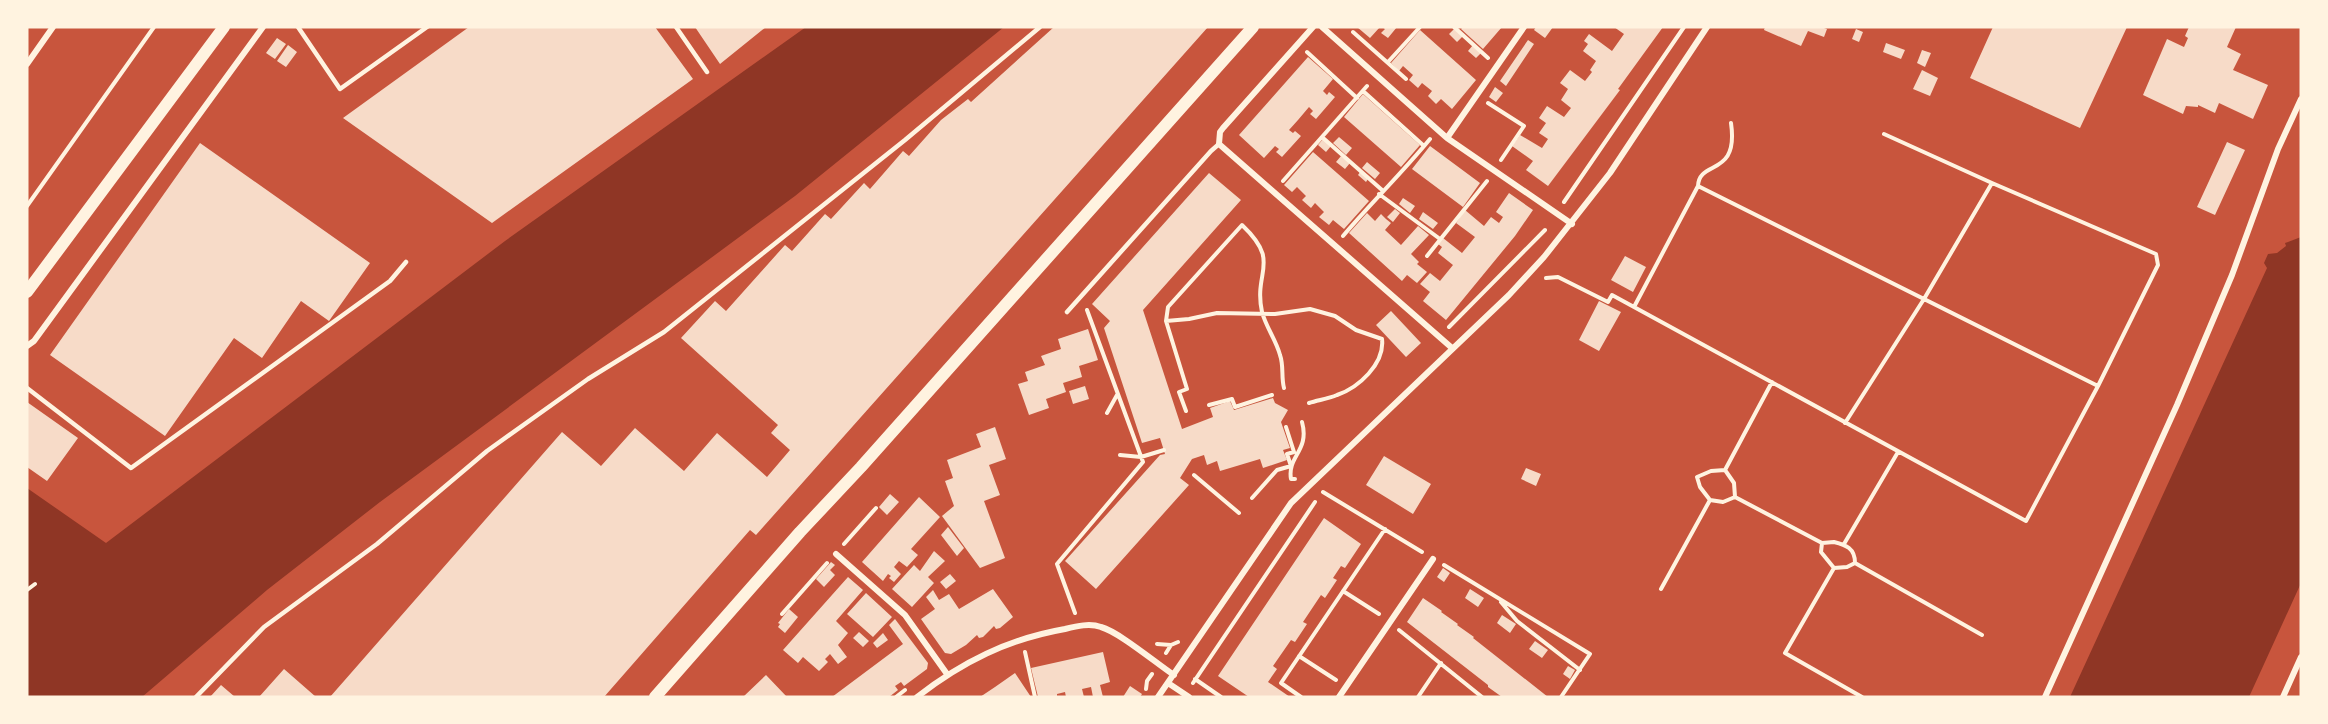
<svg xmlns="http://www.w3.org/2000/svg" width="2328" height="724" font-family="'Noto Sans',sans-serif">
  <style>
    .water { fill: #8f3625 }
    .building { fill: #f7dbc8 }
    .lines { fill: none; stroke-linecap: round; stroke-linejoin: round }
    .path { stroke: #fff3e0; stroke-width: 4 }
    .service { stroke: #fff3e0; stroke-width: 4.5 }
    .minor { stroke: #fff3e0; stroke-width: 6 }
    .secondary { stroke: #fff3e0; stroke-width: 12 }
  </style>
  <rect width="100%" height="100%" fill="#c8553d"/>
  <path class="water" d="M 806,27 L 1004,27 L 795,196 L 380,502 L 267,590 L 142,697 L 27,697 L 27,488 L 106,543 L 505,241 Z
    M 2301,237 L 2301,583 L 2249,697 L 2070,697 L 2267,268 L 2264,263 L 2268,254 L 2277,253 L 2286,246 L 2285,243 Z"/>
  <path class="building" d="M 469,27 L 655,27 L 693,79 L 492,223 L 343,118 Z
    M 695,27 L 766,27 L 720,64 Z
    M 1054,27 L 1208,27 L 756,535 L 750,530 L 604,697 L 330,697 L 562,432 L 601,466 L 635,428 L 684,471 L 717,433 L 767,477 L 790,450 L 771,433 L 778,425 L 681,338 L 715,301 L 726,311 L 785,245 L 792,251 L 825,214 L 831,219 L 864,183 L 870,189 L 903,151 L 909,156 L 941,120 L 968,99 L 971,102 Z
    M 1357,27 L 1380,27 L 1370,38 Z
    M 1382,27 L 1397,27 L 1388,38 L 1381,33 L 1385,29 Z
    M 1463,27 L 1502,27 L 1483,49 L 1461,29 Z
    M 1536,27 L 1553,27 L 1545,38 L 1534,30 Z
    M 1614,27 L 1663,27 L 1618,89 L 1620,90 L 1548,186 L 1526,170 L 1533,161 L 1512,146 L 1520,135 L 1542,148 L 1548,139 L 1539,133 L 1546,123 L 1539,118 L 1547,106 L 1564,117 L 1571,108 L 1561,100 L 1568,89 L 1560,83 L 1570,70 L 1585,81 L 1592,72 L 1590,70 L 1596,61 L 1583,51 L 1588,44 L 1584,41 L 1589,34 L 1612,51 L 1624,34 Z
    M 1765,27 L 1821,27 L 1827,29 L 1824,37 L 1808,31 L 1801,46 L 1764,30 Z
    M 1993,27 L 2127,27 L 2080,128 L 1970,78 Z
    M 2189,27 L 2236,27 L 2227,47 L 2241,54 L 2233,70 L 2268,85 L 2253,119 L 2219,103 L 2215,113 L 2198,105 L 2198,107 L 2186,106 L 2183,114 L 2143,95 L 2167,39 L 2184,47 L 2188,38 L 2185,36 Z
    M 1454,29 L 1463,36 L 1457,42 L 1449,34 Z
    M 1856,29 L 1863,32 L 1859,42 L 1852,39 Z
    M 1420,30 L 1476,80 L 1452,109 L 1441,99 L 1436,104 L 1428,96 L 1432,91 L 1422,83 L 1418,88 L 1409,80 L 1413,75 L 1403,66 L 1399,71 L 1391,63 Z
    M 277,38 L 286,44 L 275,59 L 266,53 Z
    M 1528,40 L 1534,44 L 1506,86 L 1500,81 Z
    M 1886,43 L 1905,50 L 1901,59 L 1883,52 Z
    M 288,45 L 297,52 L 286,67 L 277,61 Z
    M 1473,45 L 1481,53 L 1476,58 L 1468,51 Z
    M 1922,50 L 1931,53 L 1925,67 L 1917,63 Z
    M 1308,57 L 1333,79 L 1323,91 L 1327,95 L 1329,92 L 1335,97 L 1316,119 L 1310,114 L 1313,111 L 1309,107 L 1298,120 L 1289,130 L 1293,133 L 1295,131 L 1301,136 L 1282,157 L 1276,152 L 1279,149 L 1275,146 L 1264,158 L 1239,135 Z
    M 1922,70 L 1938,78 L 1930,96 L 1913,89 Z
    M 1495,87 L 1503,93 L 1496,102 L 1489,97 Z
    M 1363,94 L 1420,145 L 1401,167 L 1344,117 Z
    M 1339,137 L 1352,148 L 1346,155 L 1333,143 Z
    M 1323,139 L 1331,146 L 1326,152 L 1318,145 Z
    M 2227,142 L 2245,150 L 2215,215 L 2197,207 Z
    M 200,143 L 370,263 L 329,321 L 301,301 L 262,358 L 234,338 L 165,436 L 50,355 Z
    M 1430,146 L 1480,183 L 1463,207 L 1412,169 Z
    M 1313,152 L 1369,201 L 1344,229 L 1333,220 L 1329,225 L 1319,217 L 1324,212 L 1315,203 L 1311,208 L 1302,200 L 1306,196 L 1297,187 L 1292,192 L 1284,185 Z
    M 1341,156 L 1350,163 L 1345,169 L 1336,162 Z
    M 1367,162 L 1380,173 L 1375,179 L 1362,168 Z
    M 1360,172 L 1368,179 L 1366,182 L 1358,175 Z
    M 1209,173 L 1241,200 L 1143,310 L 1182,429 L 1213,417 L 1210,408 L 1230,401 L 1234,410 L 1273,398 L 1275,403 L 1288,410 L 1281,422 L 1290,448 L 1283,450 L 1287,460 L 1263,468 L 1260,459 L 1220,471 L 1217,461 L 1207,465 L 1204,455 L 1192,459 L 1180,478 L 1189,485 L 1096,589 L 1065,561 L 1160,455 L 1165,454 L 1160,438 L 1142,443 L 1104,328 L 1110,321 L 1092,304 Z
    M 1509,193 L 1533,210 L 1515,236 L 1446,320 L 1423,301 L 1430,292 L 1420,284 L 1430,273 L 1440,281 L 1453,265 L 1438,253 L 1442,247 L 1438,244 L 1443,238 L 1462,253 L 1475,237 L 1456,223 L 1465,210 L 1484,226 L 1491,217 L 1499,223 L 1503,217 L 1496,212 Z
    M 1403,198 L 1415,206 L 1410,213 L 1399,204 Z
    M 1395,209 L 1400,213 L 1393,222 L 1387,217 Z
    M 1423,212 L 1438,223 L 1433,229 L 1419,219 Z
    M 1367,213 L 1375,221 L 1381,214 L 1386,219 L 1391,223 L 1385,230 L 1401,245 L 1418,226 L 1429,235 L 1411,254 L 1419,262 L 1417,264 L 1427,272 L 1417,283 L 1407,275 L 1402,281 L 1349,233 Z
    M 1625,256 L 1646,267 L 1633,292 L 1611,280 Z
    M 1599,301 L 1621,312 L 1599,351 L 1579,340 Z
    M 1391,311 L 1421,343 L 1406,357 L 1376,325 Z
    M 1088,329 L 1098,360 L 1079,366 L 1082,377 L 1063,383 L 1066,392 L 1046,399 L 1049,408 L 1029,415 L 1018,384 L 1028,381 L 1025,372 L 1045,365 L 1041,356 L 1061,349 L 1058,339 Z
    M 1085,386 L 1089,399 L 1073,404 L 1069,391 Z
    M 27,402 L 78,438 L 47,481 L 27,467 Z
    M 995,427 L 1006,459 L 989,465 L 1000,495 L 984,501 L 1005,558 L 980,568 L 942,516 L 954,506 L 945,481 L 953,478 L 947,460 L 981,447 L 976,434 Z
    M 1384,456 L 1431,484 L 1413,514 L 1366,485 Z
    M 1526,468 L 1541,474 L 1536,486 L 1521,479 Z
    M 890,494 L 899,502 L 887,515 L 879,507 Z
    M 919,497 L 940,517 L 911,549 L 918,555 L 907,567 L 899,561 L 894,567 L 901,574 L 894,582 L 889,578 L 891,576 L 888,574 L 883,581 L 862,562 Z
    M 1324,518 L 1361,544 L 1345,568 L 1341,566 L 1333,578 L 1337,580 L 1325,598 L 1321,595 L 1303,622 L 1307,624 L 1295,642 L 1291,640 L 1273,666 L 1277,669 L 1268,682 L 1290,697 L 1249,697 L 1218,676 Z
    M 948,527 L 964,548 L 957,556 L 941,535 Z
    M 934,551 L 945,561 L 928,577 L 934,583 L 912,607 L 892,589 L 914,565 L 920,571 Z
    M 831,562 L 835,565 L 830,570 L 835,575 L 824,587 L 816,579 Z
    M 1443,568 L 1450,573 L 1444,582 L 1437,577 Z
    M 950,574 L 956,581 L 946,589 L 940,582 Z
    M 848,577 L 863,590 L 836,621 L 848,633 L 838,645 L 847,657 L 838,664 L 830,654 L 825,659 L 828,662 L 819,671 L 803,657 L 798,663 L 783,650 Z
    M 993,589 L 1013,617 L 1000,628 L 996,629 L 994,626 L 983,637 L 979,638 L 977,635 L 966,645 L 951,654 L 945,653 L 921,619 L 935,609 L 926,597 L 933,590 L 939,600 L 949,594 L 959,609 Z
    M 1470,589 L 1484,598 L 1478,607 L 1465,598 Z
    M 866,593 L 892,617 L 873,637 L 847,614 Z
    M 1423,598 L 1442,611 L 1441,612 L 1458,624 L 1457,625 L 1474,637 L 1473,638 L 1548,697 L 1502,697 L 1488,687 L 1488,685 L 1407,622 Z
    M 789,609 L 798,617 L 785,633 L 778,627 L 780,624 L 778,623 Z
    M 1502,615 L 1516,624 L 1510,633 L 1497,623 Z
    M 895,619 L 928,663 L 927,669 L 904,686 L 901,682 L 895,686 L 898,690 L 889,697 L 832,697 L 903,644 L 889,625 Z
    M 859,632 L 869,641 L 863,647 L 853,638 Z
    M 883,633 L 888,640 L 877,648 L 873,643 Z
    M 1535,641 L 1548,650 L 1542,658 L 1529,649 Z
    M 1103,652 L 1110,682 L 1100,685 L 1103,697 L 1093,697 L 1091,687 L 1082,689 L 1084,697 L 1066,697 L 1065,692 L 1057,694 L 1057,697 L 1038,697 L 1031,668 Z
    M 1568,666 L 1575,670 L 1570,679 L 1563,674 Z
    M 284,669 L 316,697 L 259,697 Z
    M 1015,673 L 1031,697 L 980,697 L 995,687 Z
    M 766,675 L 787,697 L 743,697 Z
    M 221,685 L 235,697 L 210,697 Z
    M 1130,686 L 1142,694 L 1140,697 L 1123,697 Z"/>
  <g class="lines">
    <path class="path" d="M 1454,27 L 1488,58
      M 1353,32 L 1406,79
      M 1307,52 L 1357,98
      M 1388,62 L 1420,27
      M 1363,91 L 1424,146
      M 1488,103 L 1524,126 L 1501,160
      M 1322,137 L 1382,190
      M 1283,181 L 1367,86
      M 1992,183 L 2156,254 L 2158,265 L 2098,386
      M 1698,186 C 1699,159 1739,178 1731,123
      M 1379,194 L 1440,239
      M 1564,202 L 1684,27
      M 27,206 L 154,27
      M 1343,236 C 1371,203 1402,173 1430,139
      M 1427,256 L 1487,181
      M 1546,278 L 1558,277 L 1608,302 L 1612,295 L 1634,307 L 2026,521 L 2098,386 L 1698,186 L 1634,307
      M 1166,321 L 1189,319 L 1217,313 L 1275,314 L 1310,309 L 1335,316 L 1356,330 L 1382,339 C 1385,364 1358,388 1337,395 C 1328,399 1318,400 1309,403
      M 1449,327 L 1545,230
      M 1209,405 L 1232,399 L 1235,407 L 1272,395
      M 1186,411 L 1179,392 L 1187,389 L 1166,321 L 1168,307 L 1242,225 C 1282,263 1253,270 1262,312 C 1266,327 1276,340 1280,355 C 1284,366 1281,377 1284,388
      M 1107,413 L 1117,395
      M 1845,423 L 1924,299 L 1992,183 L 1884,134
      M 1120,455 L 1141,457 L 1164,450
      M 1725,470 L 1772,382
      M 1194,475 L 1239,513
      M 1295,479 L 1291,479 C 1287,456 1310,451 1302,422
      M 1323,492 L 1422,552
      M 1252,498 L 1277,470 L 1291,466 L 1287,454 L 1294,452 L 1286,427
      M 1710,500 L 1700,487 L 1697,477 L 1711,471 L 1725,470 L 1734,483 L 1735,497
      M 1834,542 C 1846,545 1855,548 1855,563 L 1847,567 L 1834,568 L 1821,552 L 1822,543 Z
      M 844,544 L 876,508
      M 1844,544 L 1898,452
      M 1855,563 L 1982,635
      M 1444,565 L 1590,654 L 1561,697
      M 1834,568 L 1785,653 L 1862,697
      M 1661,589 L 1710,500 L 1723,502 L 1735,497 L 1822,543
      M 27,590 L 35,584
      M 1343,591 L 1379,614
      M 1501,602 L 1517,621 L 1580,670
      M 1075,613 L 1057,564 L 1143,462 L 1087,310
      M 782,614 L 827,563
      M 1399,630 L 1482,697
      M 1157,644 L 1171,645
      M 1025,652 L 1035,697
      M 1166,653 L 1171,645 L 1178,642
      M 1299,656 L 1336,680
      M 1195,679 L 1221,697
      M 1193,683 L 1315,502
      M 1146,689 L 1147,681 L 1152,674
      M 896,697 L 905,690
      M 1301,697 L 1281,683 L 1385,529
      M 1418,697 L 1441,663"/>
    <path class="service" d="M 298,27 L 340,89 L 427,27
      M 676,27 L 707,72
      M 1067,312 L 1211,151 L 1219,144
      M 27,388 L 131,468 L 390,281 L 406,262
      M 196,697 L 264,627 L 377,544 L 487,451 L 588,379 L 664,332 L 905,140 L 1040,27"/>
    <path class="minor" d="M 1313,27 L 1223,128 L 1220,132 L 1219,144 L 1452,348
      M 1322,27 L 1447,138 L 1572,224
      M 27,64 L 53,27
      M 1447,138 L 1524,27
      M 27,346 L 34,341 L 263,27
      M 836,554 L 905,615 L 947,674
      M 1168,683 L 1189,697
      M 917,697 C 962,662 1008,639 1065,629 C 1077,626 1090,623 1101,627 C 1119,632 1156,663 1174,675
      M 1158,697 L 1291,503 L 1509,295 L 1544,257 L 1610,173 L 1707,27
      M 1339,697 L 1433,559
      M 2045,697 L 2177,405 L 2232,275 L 2278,149 L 2301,99
      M 2283,697 L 2301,657"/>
    <path class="secondary" d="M 27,292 L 224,27
      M 655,697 L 800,532 L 861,467 L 1253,27"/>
  </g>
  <rect width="2328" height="724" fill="none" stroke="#fff3e0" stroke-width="57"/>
</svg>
